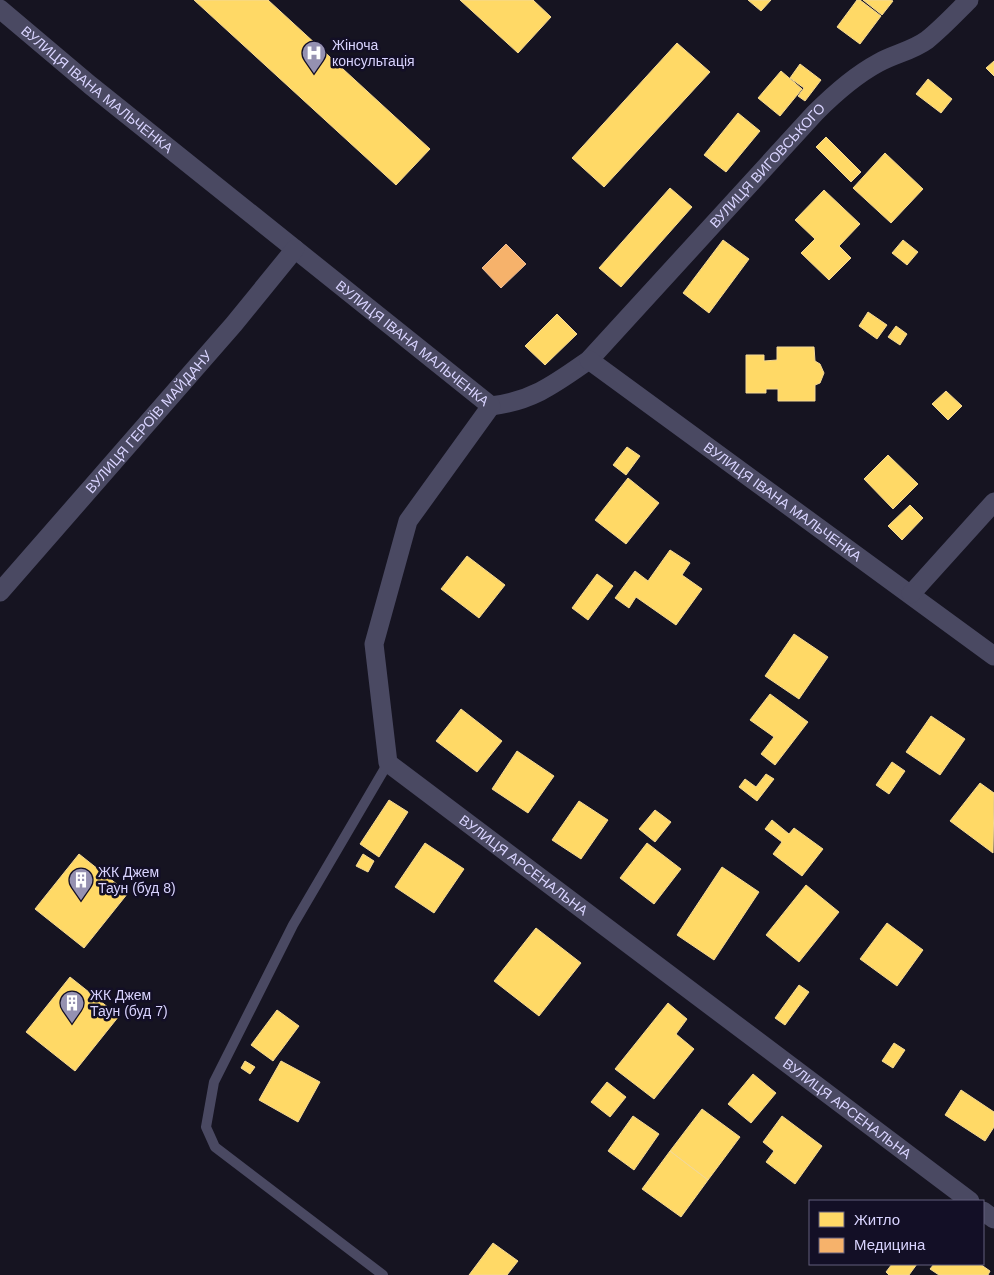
<svg xmlns="http://www.w3.org/2000/svg" width="994" height="1275" font-family="Arial,sans-serif">
  <style>
    .homes { fill: #ffd966; stroke: #f4d894 }
    .health { fill: #f6b26b; stroke: #edbc97 }
    .lines { fill: none; stroke-linecap: round; stroke-linejoin: round }
    .lane { stroke: #4a4962; stroke-width: 10 }
    .street { stroke: #4a4962; stroke-width: 19 }
    .labels { text-anchor: middle; stroke-width: 5; stroke-linejoin: round; paint-order: stroke }
    .poi-label { font-size: 14px; fill: #d9d4ff; stroke: #130f26; text-anchor: start }
    .street-label { font-size: 14px; fill: #d9d4ff; stroke: #130f26 }
  </style>
  <rect width="100%" height="100%" fill="#161421"/>
  <path class="homes" d="M 194,0 L 268,0 L 430,149 L 396,185 Z
    M 460,0 L 533,0 L 551,17 L 518,53 Z
    M 748,0 L 771,0 L 761,11 Z
    M 857,0 L 860,0 L 881,16 L 860,44 L 837,27 Z
    M 863,0 L 891,0 L 893,1 L 882,15 Z
    M 677,43 L 710,72 L 604,187 L 572,158 Z
    M 994,61 L 994,76 L 986,68 Z
    M 800,64 L 821,80 L 805,101 L 798,96 L 804,88 L 790,78 Z
    M 781,71 L 802,89 L 780,116 L 758,98 Z
    M 928,79 L 952,99 L 941,113 L 916,94 Z
    M 738,113 L 760,131 L 726,172 L 704,155 Z
    M 826,137 L 861,172 L 851,182 L 816,147 Z
    M 885,153 L 923,189 L 891,223 L 853,188 Z
    M 670,188 L 692,207 L 621,287 L 599,268 Z
    M 824,190 L 860,224 L 839,246 L 851,258 L 829,280 L 801,253 L 815,239 L 795,220 Z
    M 723,240 L 749,259 L 709,313 L 683,293 Z
    M 903,240 L 918,252 L 907,265 L 892,253 Z
    M 868,312 L 887,325 L 877,339 L 859,326 Z
    M 557,314 L 577,334 L 545,365 L 525,346 Z
    M 896,326 L 907,334 L 900,345 L 888,337 Z
    M 777,347 L 814,347 L 815,361 L 820,364 L 824,373 L 820,383 L 815,385 L 815,401 L 778,401 L 778,389 L 766,389 L 766,393 L 746,393 L 746,355 L 764,355 L 764,361 L 777,360 Z
    M 946,391 L 962,406 L 948,420 L 932,404 Z
    M 627,447 L 640,456 L 626,475 L 613,465 Z
    M 888,455 L 918,484 L 893,509 L 864,479 Z
    M 628,478 L 659,503 L 626,544 L 595,520 Z
    M 910,505 L 923,518 L 902,540 L 888,526 Z
    M 670,550 L 690,563 L 682,575 L 702,589 L 676,625 L 636,597 L 629,608 L 615,598 L 635,571 L 648,581 Z
    M 467,556 L 505,585 L 479,618 L 441,589 Z
    M 597,574 L 613,586 L 588,620 L 572,608 Z
    M 794,634 L 828,657 L 799,699 L 765,676 Z
    M 770,694 L 808,722 L 775,765 L 761,754 L 774,737 L 750,720 Z
    M 461,709 L 502,741 L 477,772 L 436,741 Z
    M 931,716 L 965,739 L 940,775 L 906,752 Z
    M 517,751 L 554,776 L 528,813 L 492,789 Z
    M 892,762 L 905,771 L 889,794 L 876,785 Z
    M 766,774 L 774,779 L 757,801 L 739,787 L 745,779 L 756,787 Z
    M 980,783 L 994,793 L 993,853 L 950,821 Z
    M 389,800 L 408,812 L 379,857 L 360,844 Z
    M 579,801 L 608,820 L 581,859 L 552,840 Z
    M 655,810 L 671,822 L 655,842 L 639,829 Z
    M 772,820 L 789,834 L 794,828 L 823,849 L 802,876 L 773,854 L 782,842 L 765,829 Z
    M 425,843 L 464,869 L 434,913 L 395,887 Z
    M 647,843 L 681,869 L 654,904 L 620,878 Z
    M 79,854 L 128,893 L 84,948 L 35,909 Z
    M 363,854 L 374,861 L 368,872 L 356,866 Z
    M 722,867 L 759,892 L 714,960 L 677,935 Z
    M 806,885 L 839,912 L 799,962 L 766,935 Z
    M 887,923 L 923,950 L 897,986 L 860,959 Z
    M 536,928 L 581,963 L 539,1016 L 494,981 Z
    M 70,977 L 119,1016 L 75,1071 L 26,1032 Z
    M 799,985 L 809,992 L 785,1025 L 775,1018 Z
    M 668,1003 L 687,1019 L 676,1034 L 694,1049 L 654,1099 L 615,1069 Z
    M 277,1010 L 299,1026 L 273,1061 L 251,1045 Z
    M 894,1043 L 905,1050 L 893,1068 L 882,1061 Z
    M 245,1061 L 255,1067 L 250,1074 L 241,1068 Z
    M 281,1061 L 320,1082 L 298,1122 L 259,1100 Z
    M 753,1074 L 776,1093 L 751,1123 L 728,1104 Z
    M 607,1082 L 626,1097 L 610,1117 L 591,1102 Z
    M 961,1090 L 994,1112 L 994,1127 L 985,1141 L 945,1115 Z
    M 702,1109 L 740,1137 L 708,1180 L 670,1151 Z
    M 633,1116 L 659,1134 L 634,1170 L 608,1151 Z
    M 782,1116 L 822,1146 L 795,1184 L 766,1162 L 774,1151 L 763,1142 Z
    M 670,1151 L 708,1180 L 681,1217 L 642,1189 Z
    M 493,1243 L 518,1261 L 507,1275 L 469,1275 Z
    M 892,1264 L 917,1264 L 909,1275 L 889,1275 L 886,1272 Z
    M 934,1264 L 980,1264 L 990,1271 L 988,1275 L 939,1275 L 930,1269 Z"/>
  <path class="health" d="M 506,244 L 526,264 L 501,288 L 482,268 Z"/>
  <g class="lines">
    <path class="lane" d="M 383,1275 L 215,1147 L 206,1127 L 214,1082 L 293,925 L 388,763"/>
    <g class="street">
      <path id="s1" d="M 0,9 L 90,85 L 491,406 C 533,401 556,383 589,360 L 815,113 C 834,94 854,76 878,63 C 894,54 912,51 927,40 C 942,28 955,14 969,0"/>
      <path id="s2" d="M 589,360 L 994,656"/>
      <path id="s3" d="M 491,406 L 408,521 L 374,644 L 388,763 L 970,1201"/>
      <path id="s4" d="M 0,592 L 234,324 L 295,249"/>
      <path d="M 911,594 L 994,502"/>
      <path d="M 983,1211 L 994,1219"/>
    </g>
  </g>
  <defs>
    <symbol id="hospital-pin" viewBox="-11 -11 22 30"><path d="M0 17L-7.5 6A9.5 9.5 0 1 1 7.5 6Z" fill="#9591b1" stroke="#130f26"/><path d="M-5-5h3v3.5h4V-5h3V5h-3V1.5h-4V5h-3Z" fill="#fff"/></symbol>
    <symbol id="building-pin" viewBox="-11 -11 22 30"><path d="M0 17L-7.5 6A9.5 9.5 0 1 1 7.5 6Z" fill="#9591b1" stroke="#130f26"/><path d="M-4-6H4V6H1V3H-1V6H-4ZM-2.5-4.3h1.7v1.8h-1.7ZM.8-4.3h1.7v1.8H.8ZM-2.5-1h1.7V.8h-1.7ZM.8-1h1.7V.8H.8Z" fill="#fff"/></symbol>
  </defs>
  <g fill-rule="evenodd">
    <use href="#hospital-pin" x="300" y="39" width="28" height="38"/>
    <use href="#building-pin" x="67" y="866" width="28" height="38"/>
    <use href="#building-pin" x="58" y="989" width="28" height="38"/>
  </g>
  <g class="labels">
    <g class="poi-label">
      <text x="332" y="50">Жіноча<tspan x="332" dy="16">консультація</tspan></text>
      <text x="98" y="877">ЖК Джем<tspan x="98" dy="16">Таун (буд 8)</tspan></text>
      <text x="90" y="1000">ЖК Джем<tspan x="90" dy="16">Таун (буд 7)</tspan></text>
    </g>
    <g class="street-label">
      <text dy="5" stroke="none"><textPath href="#s1" startOffset="126">ВУЛИЦЯ ІВАНА МАЛЬЧЕНКА</textPath></text>
      <text dy="5" stroke="none"><textPath href="#s1" startOffset="1005">ВУЛИЦЯ ВИГОВСЬКОГО</textPath></text>
      <text dy="5" stroke="none"><textPath href="#s1" startOffset="531">ВУЛИЦЯ ІВАНА МАЛЬЧЕНКА</textPath></text>
      <text dy="5" stroke="none"><textPath href="#s4" startOffset="226">ВУЛИЦЯ ГЕРОЇВ МАЙДАНУ</textPath></text>
      <text dy="5" stroke="none"><textPath href="#s2" startOffset="240">ВУЛИЦЯ ІВАНА МАЛЬЧЕНКА</textPath></text>
      <text dy="5" stroke="none"><textPath href="#s3" startOffset="559">ВУЛИЦЯ АРСЕНАЛЬНА</textPath></text>
      <text dy="5" stroke="none"><textPath href="#s3" startOffset="964">ВУЛИЦЯ АРСЕНАЛЬНА</textPath></text>
    </g>
  </g>
  <rect x="809" y="1200" width="175" height="65" fill="#130f26" stroke="#625e7d"/>
  <rect x="819" y="1212" width="25" height="15" fill="#ffd966" stroke="#625e7d"/>
  <text x="854" y="1225" font-size="15" fill="#d9d4ff">Житло</text>
  <rect x="819" y="1238" width="25" height="15" fill="#f6b26b" stroke="#625e7d"/>
  <text x="854" y="1250" font-size="15" fill="#d9d4ff">Медицина</text>
</svg>
